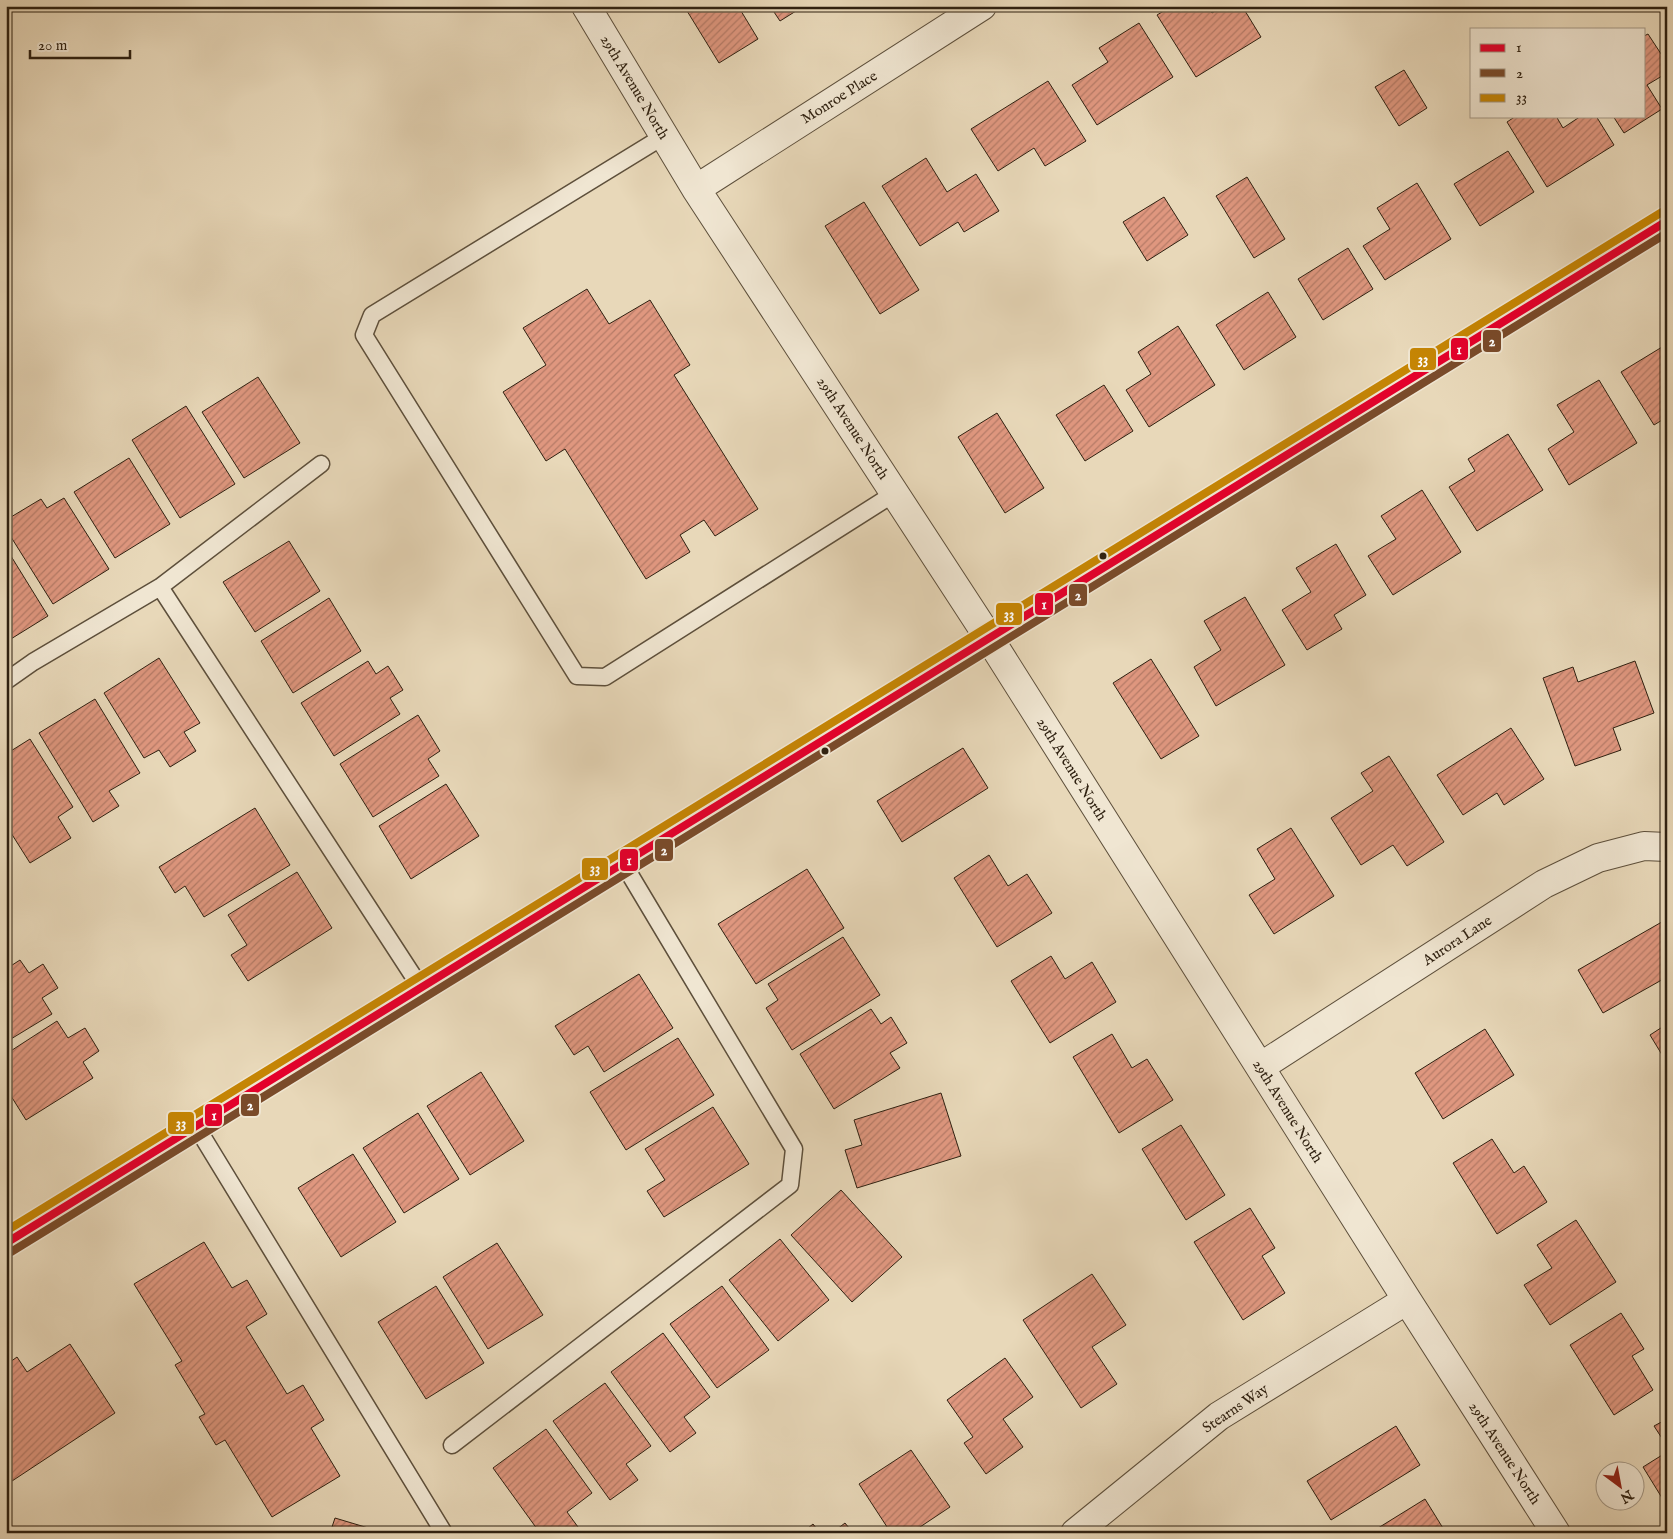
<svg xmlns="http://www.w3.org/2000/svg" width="1673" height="1539" font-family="'IM FELL English',serif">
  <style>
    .building { fill: url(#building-hatch); stroke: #2f2111 }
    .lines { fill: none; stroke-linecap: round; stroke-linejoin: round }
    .lane-casing { stroke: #5d4f3b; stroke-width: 19 }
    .street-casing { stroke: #5d4f3b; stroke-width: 30 }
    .lane { stroke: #f0e6d2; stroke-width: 16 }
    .street { stroke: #f0e6d2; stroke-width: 28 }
    .bus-1-casing { stroke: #f0e6d2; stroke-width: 11 }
    .bus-2-casing { stroke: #f0e6d2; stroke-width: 11 }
    .bus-3-casing { stroke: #f0e6d2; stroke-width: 11 }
    .bus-1 { stroke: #e4002b; stroke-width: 8 }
    .bus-2 { stroke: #7a4b2a; stroke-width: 8 }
    .bus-3 { stroke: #c58504; stroke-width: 8 }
    .bus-dot { fill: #2f2111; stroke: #f0e6d2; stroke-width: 2 }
    .labels { text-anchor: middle; stroke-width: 4.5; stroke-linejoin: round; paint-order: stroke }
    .street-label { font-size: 15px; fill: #2f2111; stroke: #f0e6d2 }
    .line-badge { stroke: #f0e6d2; stroke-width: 2 }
    .badge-label { font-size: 14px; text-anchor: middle; font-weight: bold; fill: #fff }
  </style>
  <defs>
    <pattern id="building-hatch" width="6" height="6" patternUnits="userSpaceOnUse" patternTransform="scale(1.25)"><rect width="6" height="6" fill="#df977f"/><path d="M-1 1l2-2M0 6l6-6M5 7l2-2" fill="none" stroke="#b57b67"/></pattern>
  </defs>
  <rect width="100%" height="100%" fill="#e8d8b9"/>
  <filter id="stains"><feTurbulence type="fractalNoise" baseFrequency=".004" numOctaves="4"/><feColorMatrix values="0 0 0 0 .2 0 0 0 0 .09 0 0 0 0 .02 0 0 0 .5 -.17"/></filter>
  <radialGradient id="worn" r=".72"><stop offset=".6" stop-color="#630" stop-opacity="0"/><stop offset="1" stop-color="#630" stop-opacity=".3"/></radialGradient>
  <path class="building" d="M 684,6 L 738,6 L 758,39 L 719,63 Z
    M 770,6 L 804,6 L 780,21 Z
    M 1172,6 L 1207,6 L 1212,13 L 1223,6 L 1242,6 L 1261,37 L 1196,77 L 1157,15 Z
    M 1139,23 L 1173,77 L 1097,125 L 1072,85 L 1108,62 L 1099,48 Z
    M 1648,34 L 1667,63 L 1667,73 L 1647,85 L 1662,109 L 1624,133 L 1613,116 L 1644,116 L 1644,36 Z
    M 1404,70 L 1427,108 L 1399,126 L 1375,87 Z
    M 1048,81 L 1086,141 L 1045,166 L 1034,148 L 998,171 L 971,129 Z
    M 1516,116 L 1556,116 L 1563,128 L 1581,116 L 1596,116 L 1614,145 L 1547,187 L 1507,122 Z
    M 1508,151 L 1534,192 L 1480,226 L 1454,184 Z
    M 926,158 L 947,192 L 976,174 L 999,211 L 964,232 L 958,222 L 920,246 L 882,186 Z
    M 1247,177 L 1285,239 L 1254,258 L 1216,196 Z
    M 1417,183 L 1451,239 L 1385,280 L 1363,246 L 1390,229 L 1377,208 Z
    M 1164,197 L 1188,235 L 1147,261 L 1123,222 Z
    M 864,202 L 919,290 L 880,314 L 825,226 Z
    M 1348,248 L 1373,289 L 1323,320 L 1298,279 Z
    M 587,289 L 609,324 L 650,300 L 690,365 L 674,375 L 758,509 L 715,536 L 704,520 L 680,535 L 690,552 L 646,579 L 565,449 L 546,461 L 503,392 L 546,365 L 523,328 Z
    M 1268,292 L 1296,337 L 1244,370 L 1216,325 Z
    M 1178,326 L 1215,385 L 1149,427 L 1126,390 L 1151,374 L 1138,352 Z
    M 1667,344 L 1667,417 L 1654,425 L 1621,372 Z
    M 258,377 L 300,443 L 244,478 L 202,412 Z
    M 1599,380 L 1637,443 L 1569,485 L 1548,449 L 1574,432 L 1557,405 Z
    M 1104,385 L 1133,431 L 1085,461 L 1056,415 Z
    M 186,406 L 235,484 L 180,518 L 132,440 Z
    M 997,413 L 1044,488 L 1005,513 L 958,437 Z
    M 1508,434 L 1543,490 L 1477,531 L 1449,487 L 1475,471 L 1468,459 Z
    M 129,458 L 170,524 L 115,558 L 74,492 Z
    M 1422,490 L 1461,552 L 1393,595 L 1368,556 L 1396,539 L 1381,516 Z
    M 64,498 L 109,569 L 53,604 L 6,529 L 6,520 L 41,499 L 47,508 Z
    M 289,541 L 320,591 L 255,632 L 223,582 Z
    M 1336,544 L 1366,595 L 1334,615 L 1342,629 L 1307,650 L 1282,610 L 1311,592 L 1296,568 Z
    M 6,548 L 48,616 L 6,642 Z
    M 1245,597 L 1285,665 L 1216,706 L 1194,667 L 1221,650 L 1204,621 Z
    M 329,598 L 361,651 L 293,693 L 261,641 Z
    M 159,658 L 200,723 L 184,732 L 196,751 L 170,767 L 159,750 L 144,758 L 104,693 Z
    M 1151,659 L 1199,736 L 1161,759 L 1113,683 Z
    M 368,661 L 376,674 L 388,666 L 403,690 L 390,698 L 400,714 L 334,756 L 301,703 Z
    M 1635,661 L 1654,713 L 1613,728 L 1621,750 L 1575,766 L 1543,678 L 1573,667 L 1578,682 Z
    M 95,699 L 140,773 L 109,791 L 119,806 L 93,822 L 39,733 Z
    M 418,715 L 440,751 L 428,759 L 439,776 L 373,817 L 340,764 Z
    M 1511,728 L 1544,779 L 1504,805 L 1497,793 L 1463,815 L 1437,775 Z
    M 30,739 L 73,807 L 58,817 L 71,838 L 30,863 L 6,825 L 6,754 Z
    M 963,748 L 988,788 L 902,842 L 877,801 Z
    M 1389,756 L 1444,842 L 1407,866 L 1393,845 L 1361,865 L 1331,818 L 1373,791 L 1361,773 Z
    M 446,784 L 479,836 L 411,879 L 379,826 Z
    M 255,808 L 290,865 L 204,917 L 185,886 L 175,893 L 159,867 Z
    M 1291,828 L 1334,896 L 1274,934 L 1249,895 L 1275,879 L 1257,849 Z
    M 989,855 L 1008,886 L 1027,874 L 1052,913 L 997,947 L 954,878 Z
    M 807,869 L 844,928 L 756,984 L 718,924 Z
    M 297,872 L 332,928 L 248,981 L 231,955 L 247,945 L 228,915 Z
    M 1667,919 L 1667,977 L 1603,1013 L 1578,970 Z
    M 843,937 L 880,995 L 792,1050 L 766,1008 L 778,1000 L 768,984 Z
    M 1051,956 L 1065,979 L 1092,962 L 1116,1002 L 1050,1043 L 1011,981 Z
    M 20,960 L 29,973 L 43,964 L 58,988 L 42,998 L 52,1014 L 6,1042 L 6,969 Z
    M 639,974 L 673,1028 L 604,1072 L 588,1046 L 574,1055 L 555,1026 Z
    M 871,1009 L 881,1024 L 891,1017 L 907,1043 L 890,1053 L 900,1068 L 834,1109 L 800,1054 Z
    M 57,1021 L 68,1038 L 85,1028 L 99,1051 L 83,1062 L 93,1078 L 26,1120 L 6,1088 L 6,1054 Z
    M 1667,1024 L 1667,1063 L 1650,1035 Z
    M 1485,1029 L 1514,1075 L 1443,1119 L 1415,1073 Z
    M 1112,1034 L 1132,1068 L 1147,1059 L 1173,1100 L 1119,1133 L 1073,1057 Z
    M 678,1038 L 714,1095 L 626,1150 L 590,1092 Z
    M 481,1072 L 524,1141 L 470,1175 L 427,1106 Z
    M 941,1093 L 961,1156 L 857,1188 L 845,1150 L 862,1145 L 854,1120 Z
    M 713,1107 L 749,1164 L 664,1217 L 647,1191 L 665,1180 L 645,1149 Z
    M 418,1113 L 459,1179 L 404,1213 L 363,1148 Z
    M 1181,1125 L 1225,1195 L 1186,1220 L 1142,1149 Z
    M 1492,1139 L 1514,1173 L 1524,1166 L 1547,1202 L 1497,1234 L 1453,1163 Z
    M 353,1154 L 396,1222 L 341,1257 L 298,1188 Z
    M 841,1190 L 902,1257 L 852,1302 L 791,1235 Z
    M 1250,1208 L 1275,1248 L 1262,1256 L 1285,1293 L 1243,1320 L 1194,1242 Z
    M 1576,1220 L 1616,1282 L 1550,1325 L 1524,1285 L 1552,1268 L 1537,1245 Z
    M 780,1239 L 829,1300 L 778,1341 L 729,1280 Z
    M 204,1242 L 232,1288 L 247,1280 L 267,1314 L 246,1327 L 287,1394 L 303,1385 L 324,1420 L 311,1428 L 340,1476 L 272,1517 L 225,1440 L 216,1445 L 199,1417 L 205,1414 L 175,1365 L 182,1361 L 134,1284 Z
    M 497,1243 L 543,1315 L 488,1349 L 443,1277 Z
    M 1092,1274 L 1126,1325 L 1092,1347 L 1117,1384 L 1081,1408 L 1023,1320 Z
    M 436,1286 L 484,1363 L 426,1399 L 378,1322 Z
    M 722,1286 L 769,1350 L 717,1388 L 670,1324 Z
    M 1621,1313 L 1644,1349 L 1632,1356 L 1653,1390 L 1614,1415 L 1570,1345 Z
    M 663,1333 L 710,1397 L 684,1417 L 696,1433 L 670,1452 L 611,1372 Z
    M 70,1344 L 115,1413 L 6,1485 L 6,1365 L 17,1357 L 27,1372 Z
    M 1005,1358 L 1033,1397 L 1003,1419 L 1023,1447 L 986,1474 L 964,1443 L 973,1437 L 947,1400 Z
    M 605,1383 L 651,1446 L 626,1464 L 638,1480 L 610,1500 L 553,1421 Z
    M 1667,1419 L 1667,1446 L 1654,1426 Z
    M 1396,1426 L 1420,1465 L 1331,1520 L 1307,1481 Z
    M 546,1429 L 592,1493 L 567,1512 L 578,1527 L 571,1533 L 540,1533 L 493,1468 Z
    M 911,1450 L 950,1507 L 911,1533 L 891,1533 L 859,1484 Z
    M 1667,1452 L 1667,1506 L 1643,1467 Z
    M 1425,1499 L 1446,1533 L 1370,1533 Z
    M 335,1518 L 385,1533 L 330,1533 Z
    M 845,1523 L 853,1533 L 832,1533 Z
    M 813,1524 L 820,1533 L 802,1533 Z"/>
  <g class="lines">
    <defs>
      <path id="lane" d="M 664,136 L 372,315 L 364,335 L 577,676 L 605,677 L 895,493
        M 160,587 L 421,988
        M 6,681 L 33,662 L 160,587 L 321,464
        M 196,1126 L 444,1533
        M 452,1445 L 790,1185 L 794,1149 L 623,863"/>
      <path id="street" d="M 586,6 L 696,189 L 989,638 L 1407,1300 L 1556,1533
        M 696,189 L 982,6
        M 1260,1067 L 1544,884 L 1598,858 L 1644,846 L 1667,847
        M 6,1243 L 1667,221
        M 1075,1533 L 1219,1416 L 1407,1300"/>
    </defs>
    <use href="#lane" class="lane-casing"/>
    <use href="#street" class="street-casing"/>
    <use href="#lane" class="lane"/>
    <use href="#street" class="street"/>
    <defs>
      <path id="bus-1" d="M 6,1243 L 1667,221"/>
      <path id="bus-2" d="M 11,1252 L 1667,233"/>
      <path id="bus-3" d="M 6,1231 L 1662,212"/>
    </defs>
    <use href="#bus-1" class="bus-1-casing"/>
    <use href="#bus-2" class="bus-2-casing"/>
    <use href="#bus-3" class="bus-3-casing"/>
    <use href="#bus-1" class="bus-1"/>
    <use href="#bus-2" class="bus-2"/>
    <use href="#bus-3" class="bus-3"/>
  </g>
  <g class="bus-dot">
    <circle cx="1103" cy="556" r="4.5"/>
    <circle cx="825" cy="751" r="4.5"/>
  </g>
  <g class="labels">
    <g class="street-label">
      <text transform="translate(635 87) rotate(59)" y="5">29th Avenue North</text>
      <text transform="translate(839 97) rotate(-32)" y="5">Monroe Place</text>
      <text transform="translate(853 428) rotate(57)" y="5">29th Avenue North</text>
      <text transform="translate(1072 769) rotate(58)" y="5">29th Avenue North</text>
      <text transform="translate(1457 940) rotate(-33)" y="5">Aurora Lane</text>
      <text transform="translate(1288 1111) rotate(58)" y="5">29th Avenue North</text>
      <text transform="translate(1235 1408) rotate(-34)" y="5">Stearns Way</text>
      <text transform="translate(1505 1453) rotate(57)" y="5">29th Avenue North</text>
    </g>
  </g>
  <g class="line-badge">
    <rect x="1482" y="329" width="20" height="24" rx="5" fill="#7a4b2a"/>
    <rect x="1450" y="337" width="19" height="24" rx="5" fill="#e4002b"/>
    <rect x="1409" y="347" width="28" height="24" rx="5" fill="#c58504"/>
    <rect x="1068" y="583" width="20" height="24" rx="5" fill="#7a4b2a"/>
    <rect x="1034" y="592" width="20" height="24" rx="5" fill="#e4002b"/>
    <rect x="995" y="602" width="28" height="24" rx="5" fill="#c58504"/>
    <rect x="654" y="838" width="20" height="24" rx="5" fill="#7a4b2a"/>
    <rect x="619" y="848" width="20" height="24" rx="5" fill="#e4002b"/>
    <rect x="581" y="857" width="28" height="24" rx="5" fill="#c58504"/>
    <rect x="240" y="1093" width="20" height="24" rx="5" fill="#7a4b2a"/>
    <rect x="204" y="1103" width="19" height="24" rx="5" fill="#e4002b"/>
    <rect x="167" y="1111" width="28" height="24" rx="5" fill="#c58504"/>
  </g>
  <g class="badge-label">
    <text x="1492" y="346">2</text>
    <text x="1459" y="354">1</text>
    <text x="1423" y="364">33</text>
    <text x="1078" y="600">2</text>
    <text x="1044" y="609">1</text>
    <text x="1009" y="619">33</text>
    <text x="664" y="855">2</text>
    <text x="629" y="865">1</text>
    <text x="595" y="873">33</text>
    <text x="250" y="1110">2</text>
    <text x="214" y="1120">1</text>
    <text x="181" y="1128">33</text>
  </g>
  <rect width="1673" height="1539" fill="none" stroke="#e8d8b9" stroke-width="25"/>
  <rect x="8" y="8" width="1658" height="1524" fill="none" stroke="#2f2111" stroke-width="2.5"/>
  <rect x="12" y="12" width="1648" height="1514" fill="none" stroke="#2f2111"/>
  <rect x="1470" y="28" width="175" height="90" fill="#f0e6d2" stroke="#a39785"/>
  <rect x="1480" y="44" width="25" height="8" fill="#e4002b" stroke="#a39785"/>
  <text x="1516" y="52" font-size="15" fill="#2f2111">1</text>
  <rect x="1480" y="69" width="25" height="8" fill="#7a4b2a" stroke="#a39785"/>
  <text x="1516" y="78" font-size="15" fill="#2f2111">2</text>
  <rect x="1480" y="94" width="25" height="8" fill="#c58504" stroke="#a39785"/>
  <text x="1516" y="102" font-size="15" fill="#2f2111">33</text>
  <g transform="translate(1620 1486) rotate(148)"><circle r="24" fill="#f0e6d2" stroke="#a39785"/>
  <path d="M0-4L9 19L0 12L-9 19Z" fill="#8f2418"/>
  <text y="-8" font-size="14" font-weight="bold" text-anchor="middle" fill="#2f2111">N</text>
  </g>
  <path d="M30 50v8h100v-8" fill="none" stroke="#2f2111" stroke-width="2.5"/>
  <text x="38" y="50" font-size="15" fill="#2f2111" stroke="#f0e6d2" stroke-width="4" paint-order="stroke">20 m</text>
  <rect width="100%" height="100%" filter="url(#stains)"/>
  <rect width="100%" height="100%" fill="url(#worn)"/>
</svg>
